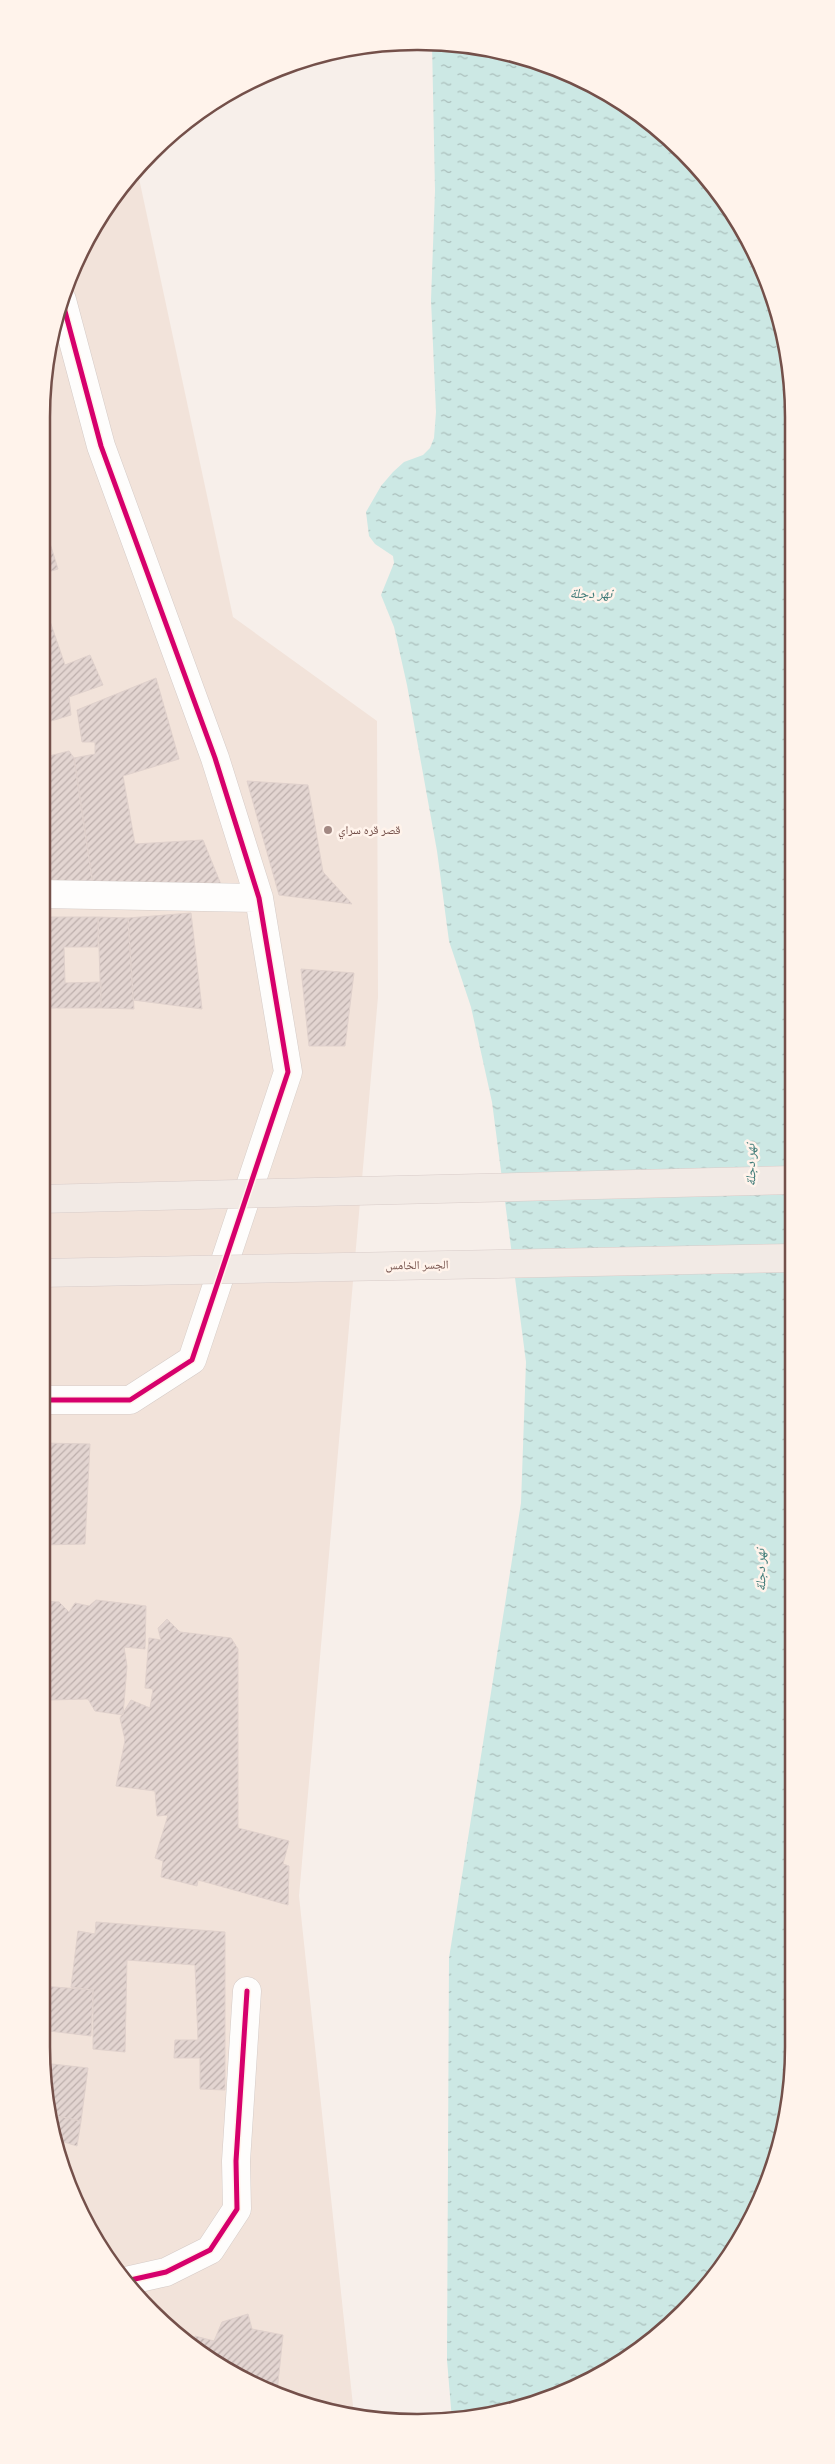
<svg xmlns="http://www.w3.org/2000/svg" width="835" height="2464" font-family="Ubuntu,'Noto Naskh Arabic',sans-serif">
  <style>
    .residential { fill: #f2e3da }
    .water { fill: url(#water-ripples) }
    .building { fill: url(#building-hatch); stroke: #e0d1cc }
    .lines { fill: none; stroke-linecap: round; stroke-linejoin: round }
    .minor-casing { stroke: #d5cbc7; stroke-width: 29 }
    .minor { stroke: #fefdfc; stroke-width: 28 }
    .major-bridge-casing { stroke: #d8ccc9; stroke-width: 29; stroke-linecap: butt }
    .major-bridge { stroke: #f2eae5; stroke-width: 28 }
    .cycleway-casing { stroke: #fff3eb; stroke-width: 8 }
    .cycleway { stroke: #d6006c; stroke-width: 5 }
    .poi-dot { fill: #a28882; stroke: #fff3eb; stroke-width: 2 }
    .labels { text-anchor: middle; stroke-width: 5; stroke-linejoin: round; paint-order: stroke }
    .poi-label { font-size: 12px; fill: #74504a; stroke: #fff3eb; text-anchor: start }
    .street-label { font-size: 12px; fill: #74504a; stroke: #fff3eb }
    .water-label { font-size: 14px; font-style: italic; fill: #3e7a77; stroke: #fff3eb }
    .rim { fill: none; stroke: #74504a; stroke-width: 2.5 }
  </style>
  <defs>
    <pattern id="water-ripples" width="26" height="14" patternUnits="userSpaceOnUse" patternTransform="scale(1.25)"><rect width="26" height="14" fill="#cce8e4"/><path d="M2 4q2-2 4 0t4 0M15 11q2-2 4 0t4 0" fill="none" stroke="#aabebb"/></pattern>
    <pattern id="building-hatch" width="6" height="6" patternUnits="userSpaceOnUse" patternTransform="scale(1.25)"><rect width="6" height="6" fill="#e3d5d1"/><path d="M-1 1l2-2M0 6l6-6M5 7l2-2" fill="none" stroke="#bdafac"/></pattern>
  </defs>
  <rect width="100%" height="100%" fill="#f7efea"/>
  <path class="residential" d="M 137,169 L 233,617 L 377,721 L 378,997 L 299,1896 L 354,2415 L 251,2384 L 189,2345 L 135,2295 L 70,2190 L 48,2120 L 41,2047 L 41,417 L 49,344 L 70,273 L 105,208 Z"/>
  <path class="water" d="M 432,43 L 491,49 L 606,92 L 700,169 L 755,251 L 790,368 L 794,2047 L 786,2120 L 765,2190 L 730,2255 L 646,2345 L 584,2384 L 515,2410 L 452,2420 L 447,2360 L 449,1958 L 521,1503 L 526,1362 L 492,1102 L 471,1007 L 449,941 L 437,851 L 407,685 L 394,627 L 381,595 L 394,563 L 393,556 L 375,544 L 369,536 L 366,512 L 381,486 L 393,472 L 404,462 L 423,455 L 430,448 L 434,438 L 436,412 L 431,300 L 435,191 Z"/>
  <path class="building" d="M 48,537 L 58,569 L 41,574 L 41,539 Z
    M 41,595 L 65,665 L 90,655 L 103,685 L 69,697 L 71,715 L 41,724 Z
    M 156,678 L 179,759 L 123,776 L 135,844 L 203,840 L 222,887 L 93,884 L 74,758 L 95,754 L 95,742 L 82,742 L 77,710 Z
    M 69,751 L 74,758 L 93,884 L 54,890 L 47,873 L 41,871 L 41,758 Z
    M 247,781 L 308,785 L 323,872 L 352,904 L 279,895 Z
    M 191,913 L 202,1009 L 133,1000 L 128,918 Z
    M 41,917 L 98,917 L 98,947 L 64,947 L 65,983 L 101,982 L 101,1008 L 41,1008 Z
    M 98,917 L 128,918 L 134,1009 L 101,1008 Z
    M 301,969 L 354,973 L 345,1046 L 309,1046 Z
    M 41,1443 L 90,1444 L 85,1544 L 41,1545 Z
    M 96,1600 L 146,1606 L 145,1649 L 124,1647 L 127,1666 L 123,1715 L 95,1711 L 88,1699 L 49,1700 L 50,1685 L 41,1684 L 41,1601 L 59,1602 L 69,1612 L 75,1603 L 89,1606 Z
    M 167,1619 L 180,1632 L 231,1638 L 238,1649 L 238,1828 L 289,1841 L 283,1864 L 289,1866 L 288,1905 L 198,1880 L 197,1886 L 161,1877 L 163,1861 L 155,1858 L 168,1815 L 157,1816 L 155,1791 L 116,1786 L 125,1740 L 120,1718 L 131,1700 L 150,1708 L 153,1689 L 145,1688 L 149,1638 L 161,1640 L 158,1628 Z
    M 96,1922 L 225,1932 L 225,2090 L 200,2089 L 200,2058 L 174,2058 L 175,2040 L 198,2040 L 195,1965 L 127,1960 L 125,2052 L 93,2049 L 93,1990 L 71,1987 L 78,1931 L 95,1934 Z
    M 41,1986 L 93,1990 L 91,2036 L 41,2030 Z
    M 43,2063 L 88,2068 L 81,2121 L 48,2114 Z
    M 48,2114 L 81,2121 L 77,2146 L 54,2139 Z
    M 67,2181 L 75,2183 L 73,2196 L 70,2190 Z
    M 248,2314 L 252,2329 L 283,2335 L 277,2392 L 251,2384 L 189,2346 L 192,2346 L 195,2336 L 214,2341 L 222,2322 Z"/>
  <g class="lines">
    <defs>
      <path id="minor" d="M 41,894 L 259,898
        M 41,1400 L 130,1400 L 192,1360 L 288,1072 L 259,898 L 215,758 L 101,446 L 62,300
        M 126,2281 L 166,2272 L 210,2250 L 237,2209 L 236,2161 L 247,1991"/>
    </defs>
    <use href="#minor" class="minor-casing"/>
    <use href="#minor" class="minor"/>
    <defs>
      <path id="major-bridge" d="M 41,1199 L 792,1180
        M 41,1273 L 792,1258"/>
    </defs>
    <use href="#major-bridge" class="major-bridge-casing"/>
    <use href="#major-bridge" class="major-bridge"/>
    <defs>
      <path id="cycleway" d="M 41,1400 L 130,1400 L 192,1360 L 288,1072 L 259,898 L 215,758 L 101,446 L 62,300
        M 126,2281 L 166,2272 L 210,2250 L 237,2209 L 236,2161 L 247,1991"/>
    </defs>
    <use href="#cycleway" class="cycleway-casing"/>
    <use href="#cycleway" class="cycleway"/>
  </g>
  <circle class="poi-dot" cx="328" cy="830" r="5"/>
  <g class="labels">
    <g class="poi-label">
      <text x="338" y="834">قصر قره سراي</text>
    </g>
    <g class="street-label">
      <text transform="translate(417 1265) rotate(-1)" y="4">الجسر الخامس</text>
    </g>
    <g class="water-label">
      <text x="591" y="598">نهر دجلة</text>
      <text transform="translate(750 1165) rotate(-91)" y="5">نهر دجلة</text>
      <text transform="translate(760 1570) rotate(-91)" y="5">نهر دجلة</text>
    </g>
  </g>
  <path d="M0 0H835V2464H0ZM417 50H418A367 367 0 0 1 785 417V2047A367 367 0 0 1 418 2414H417A367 367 0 0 1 50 2047V417A367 367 0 0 1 417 50Z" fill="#fff3eb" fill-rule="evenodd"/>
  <path class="rim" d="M417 50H418A367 367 0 0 1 785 417V2047A367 367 0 0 1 418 2414H417A367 367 0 0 1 50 2047V417A367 367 0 0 1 417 50Z"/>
</svg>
